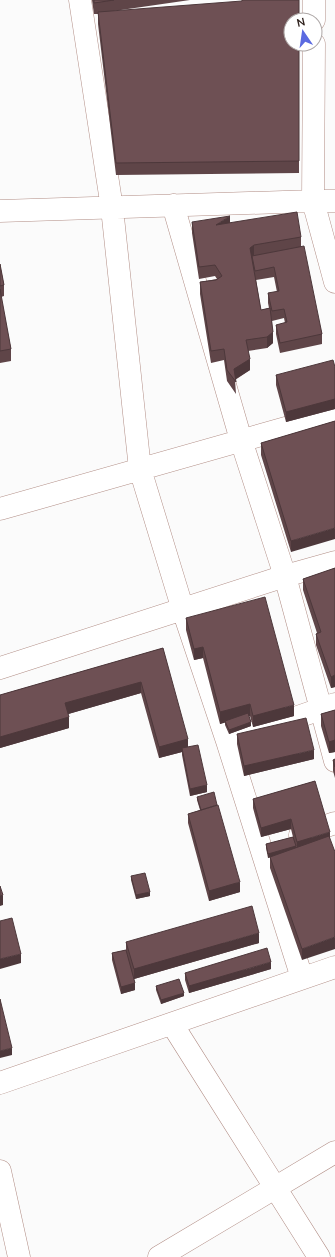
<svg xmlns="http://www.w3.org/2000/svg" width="335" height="1257" font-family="'Nunito Sans',sans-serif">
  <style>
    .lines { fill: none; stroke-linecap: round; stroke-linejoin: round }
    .minor-casing { stroke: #b28e86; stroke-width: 23 }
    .minor { stroke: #fff; stroke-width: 22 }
    .wall { fill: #5f4548; fill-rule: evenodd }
    .shaded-wall { fill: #4d383b }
    .building { fill: #6e5054; stroke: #4d383b }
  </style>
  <rect width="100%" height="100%" fill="#fbfbfb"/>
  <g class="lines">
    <defs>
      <path id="minor" d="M 80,0 L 112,208 L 140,469 L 183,610 L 227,741 L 302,978
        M 314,20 L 314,0
        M 314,44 L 313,201 L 335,282
        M 173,205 L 241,440 L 285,576 L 335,761
        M 0,211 L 313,201 L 335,201
        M 0,509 L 335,414
        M 0,668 L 285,576 L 335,562
        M 243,736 L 335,704
        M 300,835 L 335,823
        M 172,1024 L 319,1257
        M 0,1083 L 335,967
        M 0,1171 L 19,1257
        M 159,1257 L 335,1152"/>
    </defs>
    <use href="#minor" class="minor-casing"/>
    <use href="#minor" class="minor"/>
  </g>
  <path class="wall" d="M 92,0 L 190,0 L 114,11 L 299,44 L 299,173 L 116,175 L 98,24 L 98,14 L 94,14 Z
    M 192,222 L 230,223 L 301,237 L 301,246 L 322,334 L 322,344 L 280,353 L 276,334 L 276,325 L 285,323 L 284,318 L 272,321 L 273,343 L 267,348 L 248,351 L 250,370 L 235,380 L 236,394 L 227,381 L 224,360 L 211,363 L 200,294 L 200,282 L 217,279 L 215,276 L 199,279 L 192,233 ZM 274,277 L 277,292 L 268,293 L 268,303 L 269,308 L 261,310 L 256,280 Z
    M 0,264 L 4,285 L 4,296 L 1,297 L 11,349 L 11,361 L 0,363 Z
    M 335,367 L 335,409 L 286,422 L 276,385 L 276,375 Z
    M 335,421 L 291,552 L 261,455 L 261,443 Z
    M 335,568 L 335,687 L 331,688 L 316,645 L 316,634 L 317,633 L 303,590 L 303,579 Z
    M 186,618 L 294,716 L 253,727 L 250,716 L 249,716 L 251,726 L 229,734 L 225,725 L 225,722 L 220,724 L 203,658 L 194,660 L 186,630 Z
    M 163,648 L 188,747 L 207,792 L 190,796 L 182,755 L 182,752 L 159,758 L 141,693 L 68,714 L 69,728 L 0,748 L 0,695 Z
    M 335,710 L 335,752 L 329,753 L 321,726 L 321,714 Z
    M 237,734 L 314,759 L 244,776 L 237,744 Z
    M 335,759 L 335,778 L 333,771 L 333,760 Z
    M 315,781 L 302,960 L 270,868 L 270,857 L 268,858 L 266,848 L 266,844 L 293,837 L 291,829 L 261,837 L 253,808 L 253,799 Z
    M 197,797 L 240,892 L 209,901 L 188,823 L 188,814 L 200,810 L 197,800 Z
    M 131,876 L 150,896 L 136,899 L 131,880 Z
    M 126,942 L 259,943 L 134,979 L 135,990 L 121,994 L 112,960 L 112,953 L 126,950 Z
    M 271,969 L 189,993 L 185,980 L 185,973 Z
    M 156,986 L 184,996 L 161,1004 L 156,990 Z"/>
  <path class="shaded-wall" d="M 230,216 L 230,227 L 216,225 Z
    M 254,245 L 254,256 L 250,259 L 250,248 Z
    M 273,332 L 273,343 L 267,348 L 267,337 Z
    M 250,359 L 250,370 L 234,380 L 234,369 Z
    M 335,399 L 335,409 L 286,422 L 286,412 Z
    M 335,528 L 335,539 L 291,552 L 291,541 Z
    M 203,647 L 203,658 L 194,660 L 194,649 Z
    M 335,675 L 335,687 L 331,688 L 331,677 Z
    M 141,682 L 141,693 L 65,715 L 65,703 Z
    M 250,704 L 250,716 L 220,724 L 220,712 Z
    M 294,705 L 294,716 L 253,727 L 253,716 Z
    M 69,717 L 69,728 L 0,748 L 0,737 Z
    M 251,722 L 251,726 L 229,734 L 229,730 Z
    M 188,739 L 188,750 L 182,748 L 182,752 L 159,758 L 159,747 Z
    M 335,740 L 335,752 L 329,753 L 329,742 Z
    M 314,750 L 314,759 L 244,776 L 244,766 Z
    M 207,785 L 207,792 L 190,796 L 190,789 Z
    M 291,819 L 291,829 L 261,837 L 261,828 Z
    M 330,832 L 330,842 L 297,851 L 297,842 Z
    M 296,846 L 296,850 L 268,858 L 268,854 Z
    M 240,882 L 240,892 L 209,901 L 209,891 Z
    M 150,892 L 150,896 L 136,899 L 136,895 Z
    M 3,895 L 3,905 L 0,906 L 0,896 Z
    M 259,933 L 259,943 L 134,979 L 134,969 Z
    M 335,937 L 335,949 L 302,960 L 302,949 Z
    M 21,954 L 21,963 L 0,969 L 0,959 Z
    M 271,962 L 271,969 L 189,993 L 189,986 Z
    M 135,983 L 135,990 L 121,994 L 121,987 Z
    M 184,993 L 184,996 L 161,1004 L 161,1000 Z
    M 12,1048 L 12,1055 L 0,1058 L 0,1051 Z"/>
  <path class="building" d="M 94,0 L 114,0 L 94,3 Z
    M 242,0 L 299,0 L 299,20 L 291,20 L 291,44 L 299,44 L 299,161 L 116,163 L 98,12 L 242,1 Z
    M 297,212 L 301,237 L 254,245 L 250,248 L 261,310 L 270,308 L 273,332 L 267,337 L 246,340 L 250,359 L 234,369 L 236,382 L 227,370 L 224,349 L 211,351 L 200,282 L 216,280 L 222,276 L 215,265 L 199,267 L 192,222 L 230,216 L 216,225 Z
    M 304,246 L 322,334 L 280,343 L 276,325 L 287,322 L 284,309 L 272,311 L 268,293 L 279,291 L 274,267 L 255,271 L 252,256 Z
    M 0,264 L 4,285 L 0,286 Z
    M 0,289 L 11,349 L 0,351 Z
    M 333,360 L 335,367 L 335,399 L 286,412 L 276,375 Z
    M 335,421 L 335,528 L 291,541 L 261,443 Z
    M 335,568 L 335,675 L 331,677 L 316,634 L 321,632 L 303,579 Z
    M 265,597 L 294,705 L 253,716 L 250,704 L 220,712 L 203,647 L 194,649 L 186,618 Z
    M 163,648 L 188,739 L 159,747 L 141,682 L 65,703 L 69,717 L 0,737 L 0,695 Z
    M 335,710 L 335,740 L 329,742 L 321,714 Z
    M 248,713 L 251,722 L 229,730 L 225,721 Z
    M 306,718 L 314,750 L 244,766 L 237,734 Z
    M 198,745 L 207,785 L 190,789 L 182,748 Z
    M 335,759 L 335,767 L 333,760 Z
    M 315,781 L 330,832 L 297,842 L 291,819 L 261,828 L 253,799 Z
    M 214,792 L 217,805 L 201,810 L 197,797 Z
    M 218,805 L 240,882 L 209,891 L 188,814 Z
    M 329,836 L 335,852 L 335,937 L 302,949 L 270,857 Z
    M 293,837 L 296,846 L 268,854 L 266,844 Z
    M 145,873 L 150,892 L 136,895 L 131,876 Z
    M 0,886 L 3,895 L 0,896 Z
    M 252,906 L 259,933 L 134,969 L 126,942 Z
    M 12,918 L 21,954 L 0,959 L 0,921 Z
    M 267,948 L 271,962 L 189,986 L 185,973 Z
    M 126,950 L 135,983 L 121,987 L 112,953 Z
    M 179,979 L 184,993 L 161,1000 L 156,986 Z
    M 0,999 L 12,1048 L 0,1051 Z"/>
  <g transform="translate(303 32) rotate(347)"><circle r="19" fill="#ffffff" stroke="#aca6a5"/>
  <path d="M0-3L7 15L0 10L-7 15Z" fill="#5b6ae1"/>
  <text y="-6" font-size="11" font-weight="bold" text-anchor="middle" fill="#2f211d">N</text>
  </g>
</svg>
